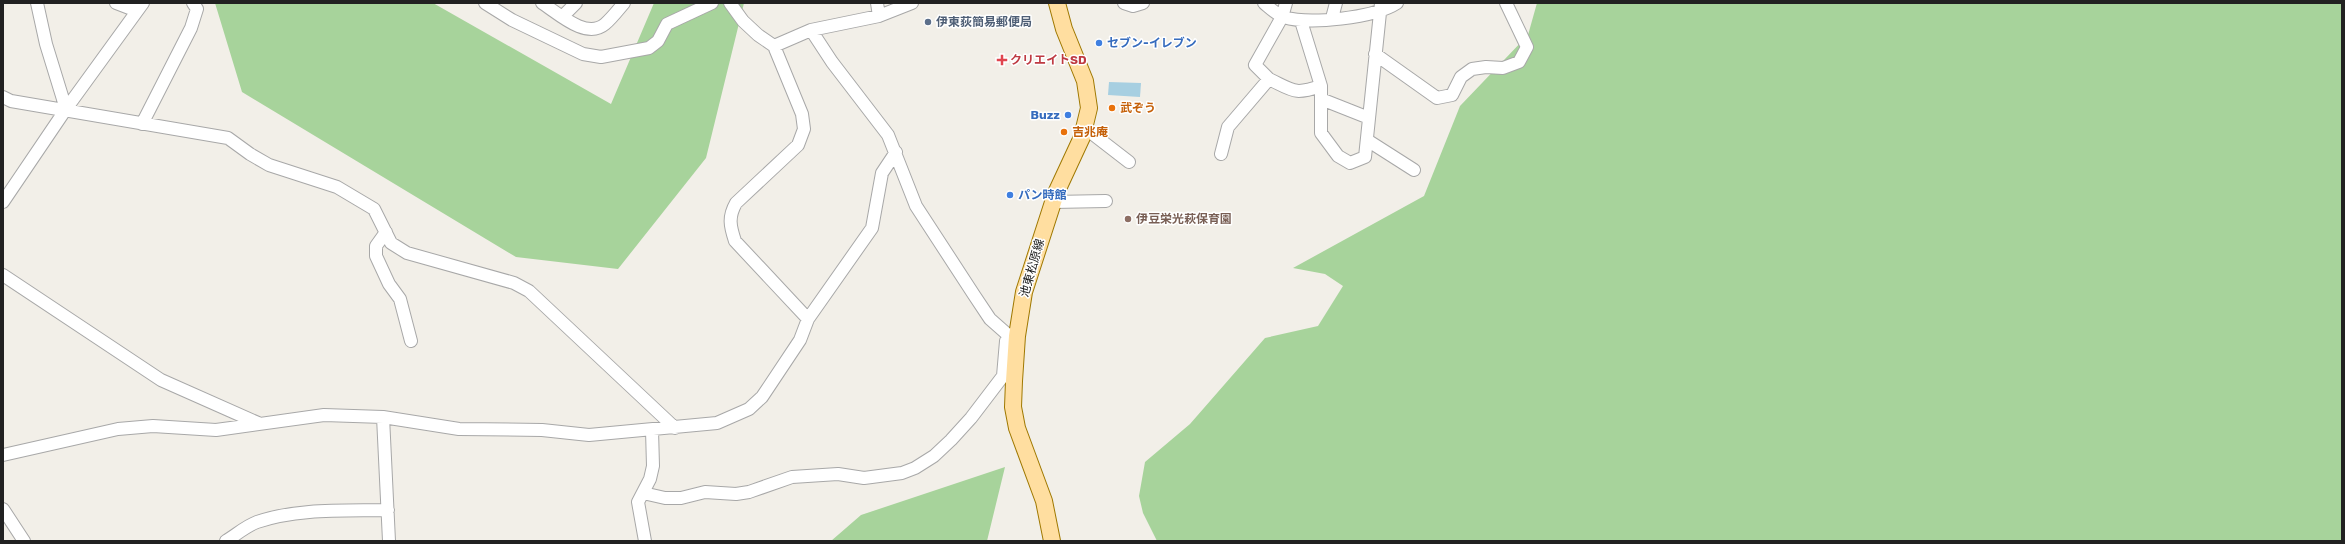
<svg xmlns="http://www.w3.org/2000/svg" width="2345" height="544" font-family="Rubik,'Noto Sans JP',sans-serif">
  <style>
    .forest { fill: #a7d39b }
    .water { fill: #a7cfe1 }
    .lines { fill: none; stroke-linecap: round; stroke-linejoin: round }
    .minor-casing { stroke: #a8a8a8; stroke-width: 14 }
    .major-casing { stroke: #9f7800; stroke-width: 18 }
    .minor { stroke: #fff; stroke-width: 12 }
    .major { stroke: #ffdea0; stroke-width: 16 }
    .service-dot { fill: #5c6f8a; stroke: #fff; stroke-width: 1.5 }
    .shop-dot { fill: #3f7fe0; stroke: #fff; stroke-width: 1.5 }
    .health-dot { fill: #e0444e; stroke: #fff; stroke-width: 1.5 }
    .food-dot { fill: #e8710a; stroke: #fff; stroke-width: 1.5 }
    .education-dot { fill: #8d6e63; stroke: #fff; stroke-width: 1.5 }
    .labels { text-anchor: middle; stroke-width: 3; stroke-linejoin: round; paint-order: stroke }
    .service-label { font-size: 12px; font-weight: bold; fill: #4e5e75; stroke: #fff; text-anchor: start }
    .shop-label { font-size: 12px; font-weight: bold; fill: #366cbe; stroke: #fff; text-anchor: start }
    .health-label { font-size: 12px; font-weight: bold; fill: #be3a42; stroke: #fff; text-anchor: start }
    .food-label { font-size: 12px; font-weight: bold; fill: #c56008; stroke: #fff; text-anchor: start }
    .education-label { font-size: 12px; font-weight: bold; fill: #785e54; stroke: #fff; text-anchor: start }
    .street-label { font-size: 12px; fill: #212121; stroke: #fff }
  </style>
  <rect width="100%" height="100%" fill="#f2efe8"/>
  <path class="forest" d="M 215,3 L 433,3 L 611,104 L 654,3 L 744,3 L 706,158 L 618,269 L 516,257 L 242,92 Z
    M 1537,3 L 2342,3 L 2342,541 L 1157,541 L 1143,513 L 1139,496 L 1145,462 L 1190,424 L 1265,338 L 1318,326 L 1343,286 L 1325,274 L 1293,268 L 1424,196 L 1460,106 L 1528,35 Z
    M 1005,467 L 987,541 L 831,541 L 861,515 Z"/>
  <path class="water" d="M 1109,82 L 1141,83 L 1140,97 L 1108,95 Z"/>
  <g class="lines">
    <defs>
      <path id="minor" d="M 37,3 L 46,44 L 66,109
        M 116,3 L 129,8 L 140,7
        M 485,3 L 512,20 L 583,54 L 601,57 L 649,48 L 658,41 L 667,24 L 712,3
        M 542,3 C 558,13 586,40 605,24 C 612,18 618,10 624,3
        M 877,3 L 879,16
        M 1124,3 L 1133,6 L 1143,3
        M 1264,3 C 1270,8 1277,15 1284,17 C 1309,25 1374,18 1397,3
        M 563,16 L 576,3
        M 1332,18 L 1336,3
        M 1301,21 L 1321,86 L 1321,133 L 1338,156 L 1350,163 L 1365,157 L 1381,3
        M 811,30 L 832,62 L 888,135 L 916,206 L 974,295 L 990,319 L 1007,334 L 1017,336
        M 774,46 L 811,30 L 879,16 L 912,3
        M 1375,54 L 1437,98 L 1452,95 L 1461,77 L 1472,69 L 1486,67 L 1503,68 L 1519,62 L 1527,47 L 1506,3
        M 1269,79 C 1294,91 1294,95 1321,86
        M 3,97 L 11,101 L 228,138 L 250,154 L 269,165 L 337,187 L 374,209 L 391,243 L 407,253 L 514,283 L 529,291 L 675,428
        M 1321,99 L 1369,118
        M 142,124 L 191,28 L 197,9 L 193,3
        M 1085,128 L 1129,162
        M 1367,140 L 1414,170
        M 1221,154 L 1228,127 L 1269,79 L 1255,65 L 1282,17 L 1286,3
        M 3,202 L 66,109 L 143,3
        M 1053,202 L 1106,201
        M 386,232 L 376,246 L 376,256 L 389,284 L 400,299 L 411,341
        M 3,275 L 161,380 L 258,423
        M 808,319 L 872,228 L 882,173 L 896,152
        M 383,417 L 389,541
        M 3,455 L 118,429 L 153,426 L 216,430 L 324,415 L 383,417 L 459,429 L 542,430 L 589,435 L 717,423 L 749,409 L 762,397 L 800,340 L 808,319 L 735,241 C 730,226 728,217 736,203 L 798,145 L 804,129 L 802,114 L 774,46 L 758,35 L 743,21 L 730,3
        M 643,493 L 665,498 L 681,498 L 705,492 L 736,494 L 749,492 L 792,477 L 838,474 L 864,478 L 902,473 L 915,468 L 934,456 L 951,440 L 971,418 L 1003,376 L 1006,341 L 1017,336
        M 3,509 L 24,541
        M 226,541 C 236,535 246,526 257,522 C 298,508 346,511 388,510
        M 645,541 L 638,502 L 650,479 L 653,466 L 652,430"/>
      <path id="major" d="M 1052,541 L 1044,501 L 1017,428 L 1013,407 L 1014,381 L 1017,336 L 1024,292 L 1056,193 L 1082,137 L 1089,108 L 1085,81 L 1064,29 L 1057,3"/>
    </defs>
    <use href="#minor" class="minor-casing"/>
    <use href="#major" class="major-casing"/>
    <use href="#minor" class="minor"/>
    <use href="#major" class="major"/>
  </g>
  <circle class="service-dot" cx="928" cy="22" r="4"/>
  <g class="shop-dot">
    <circle cx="1099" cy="43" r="4"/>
    <circle cx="1068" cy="115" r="4"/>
    <circle cx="1010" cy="195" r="4"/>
  </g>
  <path class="health-dot" d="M1000 54h4v4h4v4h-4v4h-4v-4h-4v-4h4z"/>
  <g class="food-dot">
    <circle cx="1112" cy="108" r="4"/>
    <circle cx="1064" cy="132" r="4"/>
  </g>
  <circle class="education-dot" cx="1128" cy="219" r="4"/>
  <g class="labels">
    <g class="service-label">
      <text x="936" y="26">伊東荻簡易郵便局</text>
    </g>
    <g class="shop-label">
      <text x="1107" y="47">セブン-イレブン</text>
      <text x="1060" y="119" text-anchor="end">Buzz</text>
      <text x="1018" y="199">パン時館</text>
    </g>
    <g class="health-label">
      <text x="1010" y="64">クリエイトSD</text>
    </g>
    <g class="food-label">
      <text x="1120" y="112">武ぞう</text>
      <text x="1072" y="136">吉兆庵</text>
    </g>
    <g class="education-label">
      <text x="1136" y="223">伊豆栄光萩保育園</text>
    </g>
    <g class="street-label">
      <text transform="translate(1032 268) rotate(-74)" y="4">池東松原線</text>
    </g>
  </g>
  <rect width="2345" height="544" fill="none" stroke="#212121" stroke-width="8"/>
</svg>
